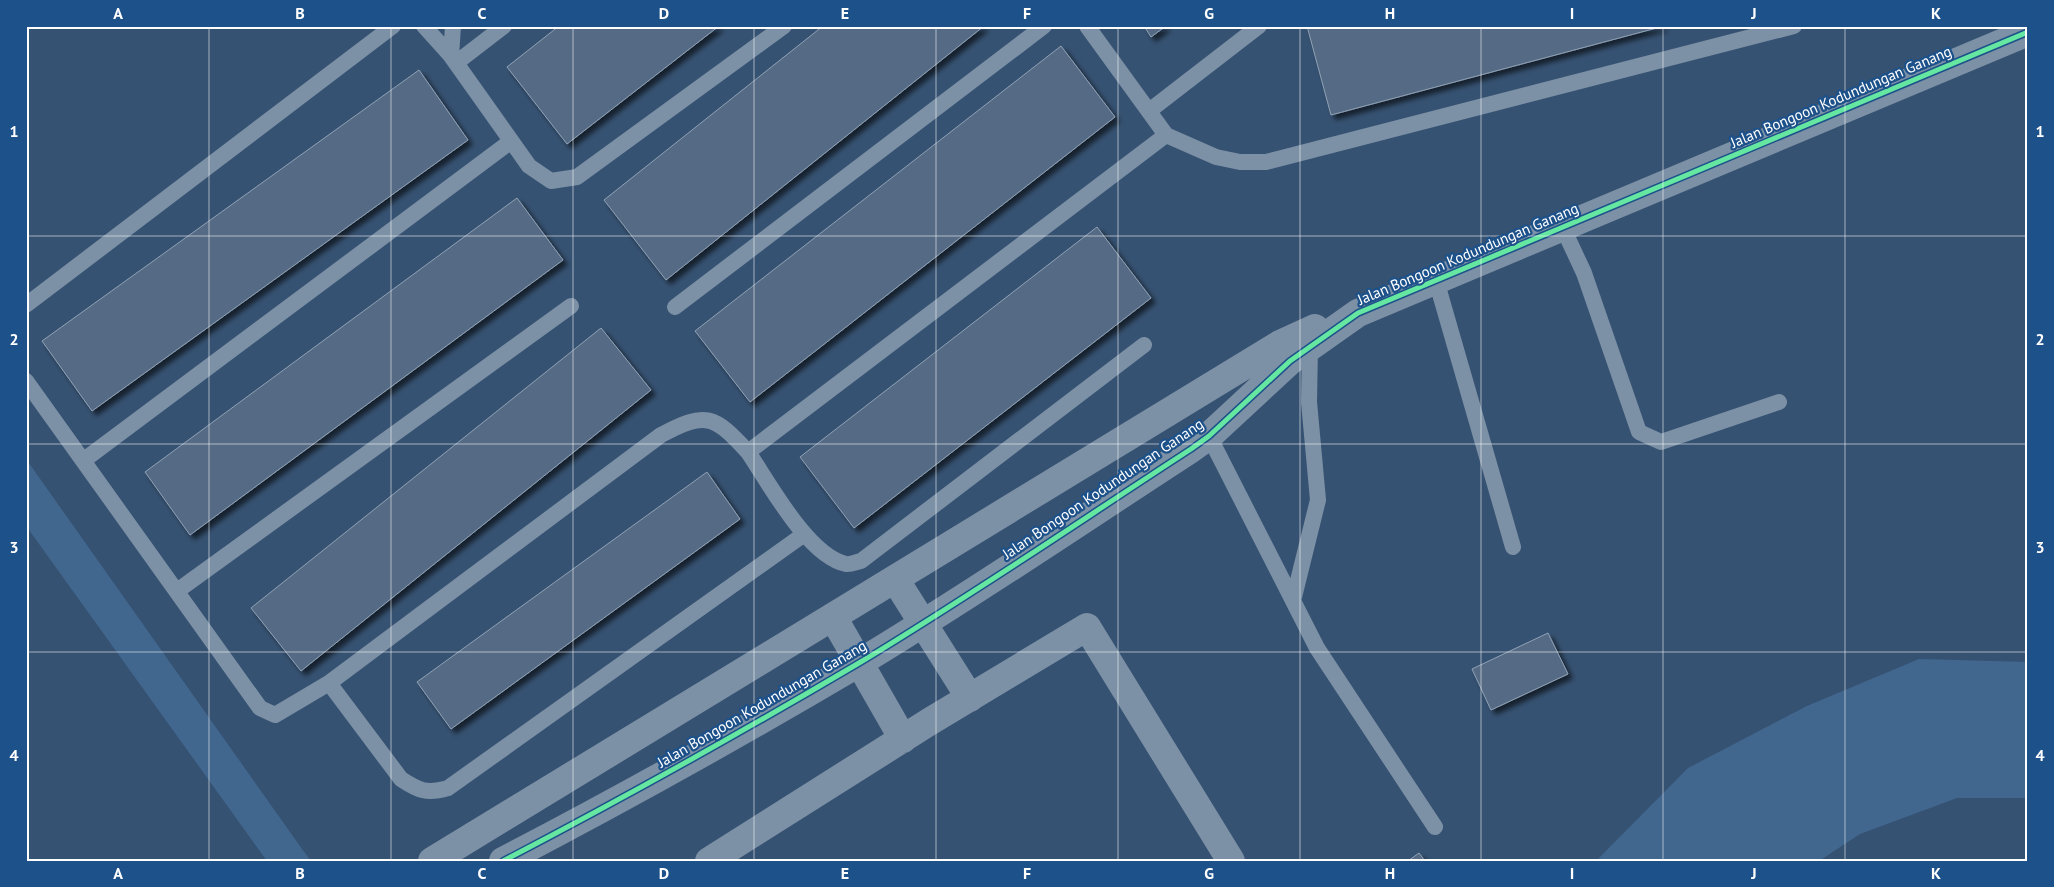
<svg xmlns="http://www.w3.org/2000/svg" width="2054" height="887" font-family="'PT Sans',sans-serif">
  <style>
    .water { fill: #42678f }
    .building { fill: #546a84; stroke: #91a2b5; filter: url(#shadow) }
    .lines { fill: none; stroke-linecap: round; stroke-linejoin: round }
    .service { stroke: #7d91a6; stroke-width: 16 }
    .minor { stroke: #7d91a6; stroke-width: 28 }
    .tertiary { stroke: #7d91a6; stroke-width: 28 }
    .cycleway-casing { stroke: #1d518a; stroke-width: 8 }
    .cycleway { stroke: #66e7a1; stroke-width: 5 }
    .grid { fill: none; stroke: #fff; stroke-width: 1; stroke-opacity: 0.55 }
    .labels { text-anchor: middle; stroke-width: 4.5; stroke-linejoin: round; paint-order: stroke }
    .street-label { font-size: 15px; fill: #fff; stroke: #1d518a }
    .neatline { fill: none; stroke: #fff; stroke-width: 2 }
    .grid-label { font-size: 16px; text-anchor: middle; font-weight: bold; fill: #fff }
  </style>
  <defs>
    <filter id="shadow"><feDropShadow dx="4.5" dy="4.5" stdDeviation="2.5" flood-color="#0009"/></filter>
  </defs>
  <rect width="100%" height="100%" fill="#365272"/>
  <path class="water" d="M 26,459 L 302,849 L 311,861 L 267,861 L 29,530 L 26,526 Z
    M 1919,659 L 2028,662 L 2028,798 L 1957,798 L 1860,834 L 1819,861 L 1596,861 L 1688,768 L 1807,706 Z"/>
  <path class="building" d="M 559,26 L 719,26 L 567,144 L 507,67 Z
    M 823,26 L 984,26 L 666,280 L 604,200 Z
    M 1144,26 L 1166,26 L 1151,37 Z
    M 1307,26 L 1664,26 L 1331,115 Z
    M 1061,46 L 1115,117 L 750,402 L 695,331 Z
    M 419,70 L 468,140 L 92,411 L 42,341 Z
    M 517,198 L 563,260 L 190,535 L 145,472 Z
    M 1097,227 L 1151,298 L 854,528 L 800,457 Z
    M 601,328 L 651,390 L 301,671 L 251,608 Z
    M 707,472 L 740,519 L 451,729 L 417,682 Z
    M 1548,633 L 1568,674 L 1491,710 L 1472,669 Z
    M 1419,853 L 1425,861 L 1408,861 Z"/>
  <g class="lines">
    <path class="service" d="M 424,26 L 451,56 L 529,166 L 551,181 L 577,177 L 784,26
      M 1087,26 L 1166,135 L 1216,157 L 1240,162 L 1266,162 L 1794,26
      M 451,56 L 453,26
      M 456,63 L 504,26
      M 1149,111 L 1259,26
      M 1563,228 L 1584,273 L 1639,432 L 1661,442 L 1779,402
      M 1436,280 L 1513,547
      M 26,305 L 393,26
      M 675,307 L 1044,26
      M 26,381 L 260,708 L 275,715 L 329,683 L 661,435 C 706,411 714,415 748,452 L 1166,135
      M 1209,436 L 1317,648 L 1435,827
      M 748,452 C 769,483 808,556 846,564 C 850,565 856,562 861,561 L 1144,345
      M 84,460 L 510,142
      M 177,591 L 571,306
      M 1293,601 L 1318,500 L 1309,402 L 1310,345
      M 329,683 L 401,779 C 419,791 427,794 448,788 L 803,535"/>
    <path class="minor" d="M 895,579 L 970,698
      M 833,617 L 903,739
      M 709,861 L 929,722 L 1087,627 L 1231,861"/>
    <path class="tertiary" d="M 432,861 L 1280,344 L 1315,328
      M 503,861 C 624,798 742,732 859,663 C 972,595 1080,521 1191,449 L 1209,436 L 1290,361 L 1358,313 L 2028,32"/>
    <defs>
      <path id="cycleway" d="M 503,861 C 624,798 742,732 859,663 C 972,595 1080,521 1191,449 L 1209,436 L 1290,361 L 1358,313 L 2028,32"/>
    </defs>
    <use href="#cycleway" class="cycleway-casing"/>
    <use href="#cycleway" class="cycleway"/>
  </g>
  <path class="grid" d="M 209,26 L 209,861M 391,26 L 391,861M 573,26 L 573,861M 754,26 L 754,861M 936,26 L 936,861M 1118,26 L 1118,861M 1300,26 L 1300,861M 1481,26 L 1481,861M 1663,26 L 1663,861M 1845,26 L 1845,861M 26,236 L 2028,236M 26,444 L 2028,444M 26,652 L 2028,652"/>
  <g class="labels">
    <g class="street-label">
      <text transform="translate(1841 97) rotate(-23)" y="5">Jalan Bongoon Kodundungan Ganang</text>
      <text transform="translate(1468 254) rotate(-23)" y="5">Jalan Bongoon Kodundungan Ganang</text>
      <text transform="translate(1103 489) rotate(-34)" y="5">Jalan Bongoon Kodundungan Ganang</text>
      <text transform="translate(762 704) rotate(-30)" y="5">Jalan Bongoon Kodundungan Ganang</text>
    </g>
  </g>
  <rect width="2054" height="887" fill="none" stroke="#1d518a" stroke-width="55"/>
  <rect x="28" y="28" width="1998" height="832" class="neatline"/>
  <g class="grid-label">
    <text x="118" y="19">A</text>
    <text x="300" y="19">B</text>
    <text x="482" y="19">C</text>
    <text x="664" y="19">D</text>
    <text x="845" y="19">E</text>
    <text x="1027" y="19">F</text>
    <text x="1209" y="19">G</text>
    <text x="1390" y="19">H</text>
    <text x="1572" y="19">I</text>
    <text x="1754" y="19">J</text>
    <text x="1936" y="19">K</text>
    <text x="14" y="137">1</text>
    <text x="2040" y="137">1</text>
    <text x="14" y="345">2</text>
    <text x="2040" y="345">2</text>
    <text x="14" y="553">3</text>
    <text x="2040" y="553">3</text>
    <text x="14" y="761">4</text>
    <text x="2040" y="761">4</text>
    <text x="118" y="879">A</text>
    <text x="300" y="879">B</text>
    <text x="482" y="879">C</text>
    <text x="664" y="879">D</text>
    <text x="845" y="879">E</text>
    <text x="1027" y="879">F</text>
    <text x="1209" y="879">G</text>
    <text x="1390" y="879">H</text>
    <text x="1572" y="879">I</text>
    <text x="1754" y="879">J</text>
    <text x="1936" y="879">K</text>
  </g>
</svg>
